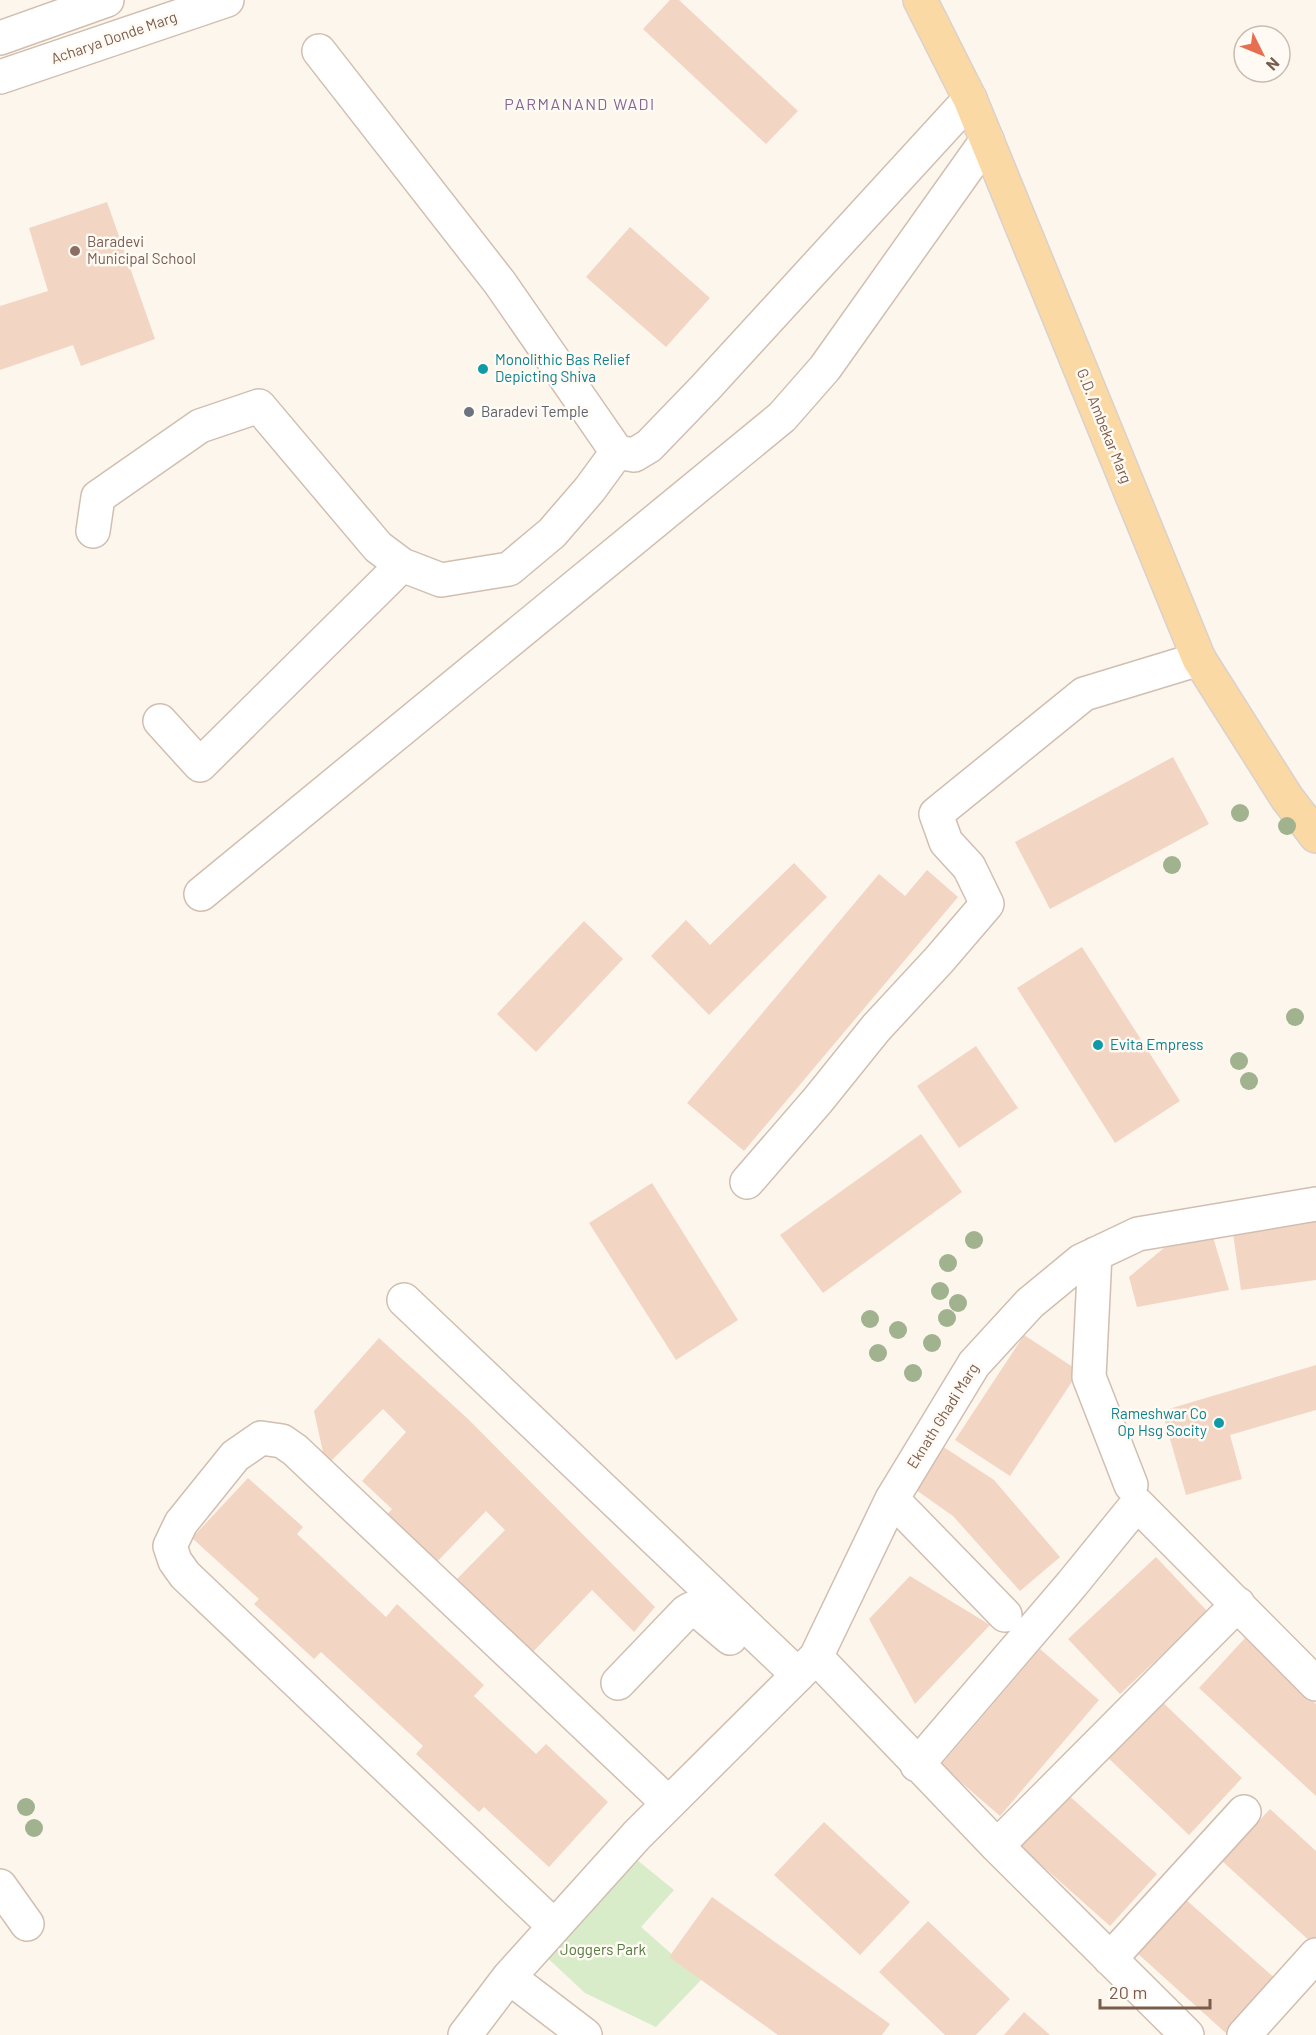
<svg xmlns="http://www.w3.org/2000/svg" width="1316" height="2035" font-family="Barlow,sans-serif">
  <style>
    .green { fill: #d8ecc9 }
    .building { fill: #f3d5c3 }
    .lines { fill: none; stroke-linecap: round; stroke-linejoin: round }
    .minor-casing { stroke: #d1beb0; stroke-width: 36 }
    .major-casing { stroke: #dad1cd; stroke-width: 36 }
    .minor { stroke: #fff; stroke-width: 33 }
    .major { stroke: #fbd9a5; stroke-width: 33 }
    .tree { fill: #a0b28e }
    .education-dot { fill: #8d6e63; stroke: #fffaf3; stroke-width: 2 }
    .culture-dot { fill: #0f9aa8; stroke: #fffaf3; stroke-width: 2 }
    .worship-dot { fill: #6b7280; stroke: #fffaf3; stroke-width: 2 }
    .labels { text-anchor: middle; stroke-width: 5; stroke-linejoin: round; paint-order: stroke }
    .street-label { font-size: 15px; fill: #7a5c4d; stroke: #fffaf3 }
    .education-label { font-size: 15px; fill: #785e54; stroke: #fffaf3; text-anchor: start }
    .culture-label { font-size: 15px; fill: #0d838f; stroke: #fffaf3; text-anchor: start }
    .worship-label { font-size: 15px; fill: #5b616d; stroke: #fffaf3; text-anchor: start }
    .park-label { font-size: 15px; fill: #537a41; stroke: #fffaf3 }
    .neighbourhood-label { font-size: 16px; letter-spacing: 1.5px; fill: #846695; stroke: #fffaf3 }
  </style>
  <rect width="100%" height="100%" fill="#fdf6ec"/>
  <path class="green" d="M 631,1855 L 674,1890 L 641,1927 L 701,1980 L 656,2027 L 585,1993 L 539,1950 Z"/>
  <path class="building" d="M 670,0 L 679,0 L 798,111 L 766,144 L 643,29 Z
    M 107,202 L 155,339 L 81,366 L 73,345 L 0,370 L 0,306 L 48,291 L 29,228 Z
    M 630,227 L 710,298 L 666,347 L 586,277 Z
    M 1173,757 L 1209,824 L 1050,909 L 1015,842 Z
    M 794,863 L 827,897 L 709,1015 L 651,956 L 686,920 L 710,945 Z
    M 927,870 L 958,897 L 744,1151 L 687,1103 L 879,874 L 905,896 Z
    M 584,921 L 623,959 L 536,1052 L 497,1014 Z
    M 1082,947 L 1180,1101 L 1115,1143 L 1017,988 Z
    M 976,1046 L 1018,1108 L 959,1148 L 917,1086 Z
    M 921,1134 L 962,1192 L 823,1293 L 780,1235 Z
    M 652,1183 L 738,1320 L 676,1360 L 589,1223 Z
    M 1316,1221 L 1316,1280 L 1241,1290 L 1233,1233 Z
    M 1212,1234 L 1229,1290 L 1137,1307 L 1129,1277 L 1164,1248 Z
    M 1024,1335 L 1079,1371 L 1010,1476 L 955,1440 Z
    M 379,1338 L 467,1418 L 655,1607 L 634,1632 L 592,1590 L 531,1654 L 455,1581 L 505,1530 L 486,1511 L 432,1567 L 383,1519 L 392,1509 L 362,1481 L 406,1432 L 383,1409 L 326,1466 L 314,1411 Z
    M 1316,1365 L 1316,1410 L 1230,1435 L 1242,1479 L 1186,1495 L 1162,1411 Z
    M 939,1444 L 994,1480 L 1060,1557 L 1020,1591 L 953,1516 L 909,1485 Z
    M 248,1478 L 303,1527 L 297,1534 L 386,1617 L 397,1604 L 484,1685 L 474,1696 L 536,1754 L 546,1744 L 608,1802 L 549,1867 L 484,1807 L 479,1812 L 416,1754 L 423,1746 L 321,1652 L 314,1659 L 254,1604 L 259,1599 L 192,1538 Z
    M 1156,1557 L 1208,1612 L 1120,1694 L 1068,1639 Z
    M 910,1576 L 990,1625 L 915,1704 L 869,1619 Z
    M 1245,1638 L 1316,1704 L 1316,1796 L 1199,1688 Z
    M 1040,1649 L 1099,1700 L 1000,1816 L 941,1765 Z
    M 1157,1697 L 1242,1778 L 1189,1835 L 1104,1754 Z
    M 1066,1793 L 1157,1874 L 1110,1926 L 1019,1845 Z
    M 1270,1809 L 1316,1851 L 1316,1940 L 1313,1944 L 1222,1861 Z
    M 824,1822 L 910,1902 L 860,1955 L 774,1875 Z
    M 712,1897 L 890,2024 L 882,2035 L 778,2035 L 669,1957 Z
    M 1184,1898 L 1278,1981 L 1228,2035 L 1136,1952 Z
    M 928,1921 L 1010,1999 L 976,2035 L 945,2035 L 879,1972 Z
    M 1024,2012 L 1050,2035 L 1004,2035 Z"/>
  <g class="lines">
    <defs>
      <path id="minor" d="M 0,38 L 107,0
        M 319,51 L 500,283 L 617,452 L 634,455 L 649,446 L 705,388 L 970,99
        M 0,77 L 227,0
        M 93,531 L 98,497 L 200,426 L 259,406 L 378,547 L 402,565 L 441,580 L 509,569 L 552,533 L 590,489 L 617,452
        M 160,721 L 200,765 L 402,565
        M 201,894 L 782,417 L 825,368 L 987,140
        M 747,1182 L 818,1100 L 876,1028 L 939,960 L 987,904 L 969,867 L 946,842 L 936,814 L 1084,694 L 1199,659
        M 1095,1254 L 1089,1377 L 1131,1485
        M 404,1300 L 798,1675
        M 892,1499 L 1005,1615
        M 816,1657 L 997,1846 L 1187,2035
        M 618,1683 L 686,1612 L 691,1609 L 697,1610 L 730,1638
        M 917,1765 L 1072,1584 L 1137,1504 L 1316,1684
        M 997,1846 L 1238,1604
        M 0,1886 L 27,1924
        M 554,1926 L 185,1575 L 175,1561 L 170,1546 L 181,1523 L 235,1456 L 261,1438 L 282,1441 L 295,1450 L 668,1803
        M 1110,1959 L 1244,1812
        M 509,1977 L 585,2035
        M 465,2035 L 509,1977 L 637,1835 L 816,1657 L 892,1499 L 974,1364 L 1030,1303 L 1081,1261 L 1138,1234 L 1316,1204
        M 1244,2035 L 1316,1955"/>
      <path id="major" d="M 920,0 L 970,99 L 1199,659 L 1287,798 L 1316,836"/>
    </defs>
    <use href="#minor" class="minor-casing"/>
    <use href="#major" class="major-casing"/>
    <use href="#minor" class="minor"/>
    <use href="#major" class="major"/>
  </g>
  <g class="tree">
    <circle cx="1240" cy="813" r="9"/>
    <circle cx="1287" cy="826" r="9"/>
    <circle cx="1172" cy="865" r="9"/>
    <circle cx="1295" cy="1017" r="9"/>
    <circle cx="1239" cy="1061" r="9"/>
    <circle cx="1249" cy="1081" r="9"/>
    <circle cx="974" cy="1240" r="9"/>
    <circle cx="948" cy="1263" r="9"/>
    <circle cx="940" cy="1291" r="9"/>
    <circle cx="958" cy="1303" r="9"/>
    <circle cx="947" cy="1318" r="9"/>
    <circle cx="870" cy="1319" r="9"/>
    <circle cx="898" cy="1330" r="9"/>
    <circle cx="932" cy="1343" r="9"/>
    <circle cx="878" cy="1353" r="9"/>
    <circle cx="913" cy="1373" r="9"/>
    <circle cx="26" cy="1807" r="9"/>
    <circle cx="34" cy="1828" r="9"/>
  </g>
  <circle class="education-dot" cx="75" cy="251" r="6"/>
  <g class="culture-dot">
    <circle cx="483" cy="369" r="6"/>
    <circle cx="1098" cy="1045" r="6"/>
    <circle cx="1219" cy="1423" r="6"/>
  </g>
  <circle class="worship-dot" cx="469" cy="412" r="6"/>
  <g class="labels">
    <g class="street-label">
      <text transform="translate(114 38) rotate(-19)" y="5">Acharya Donde Marg</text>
      <text transform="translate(1104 426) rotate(68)" y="5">G.D. Ambekar Marg</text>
      <text transform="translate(943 1416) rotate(-58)" y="5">Eknath Ghadi Marg</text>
    </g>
    <g class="education-label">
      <text x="87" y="247">Baradevi<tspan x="87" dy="17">Municipal School</tspan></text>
    </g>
    <g class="culture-label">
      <text x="495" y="365">Monolithic Bas Relief<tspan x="495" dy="17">Depicting Shiva</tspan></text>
      <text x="1110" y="1050">Evita Empress</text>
      <text x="1207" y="1419" text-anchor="end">Rameshwar Co<tspan x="1207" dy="17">Op Hsg Socity</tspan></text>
    </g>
    <g class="worship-label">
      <text x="481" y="417">Baradevi Temple</text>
    </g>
    <g class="park-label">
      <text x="603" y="1955">Joggers Park</text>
    </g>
    <g class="neighbourhood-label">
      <text x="580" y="110">PARMANAND WADI</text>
    </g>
  </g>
  <g transform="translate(1262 54) rotate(133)"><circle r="28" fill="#fffaf3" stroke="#cabbb1" stroke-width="1.5"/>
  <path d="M0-4.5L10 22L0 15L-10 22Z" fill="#e76f51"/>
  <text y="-9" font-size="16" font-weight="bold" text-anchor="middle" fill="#7a5c4d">N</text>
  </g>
  <path d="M1100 1999v9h110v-9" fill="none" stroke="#7a5c4d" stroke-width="3"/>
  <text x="1109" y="1999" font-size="18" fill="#7a5c4d" stroke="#fffaf3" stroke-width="4.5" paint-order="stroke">20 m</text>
</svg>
